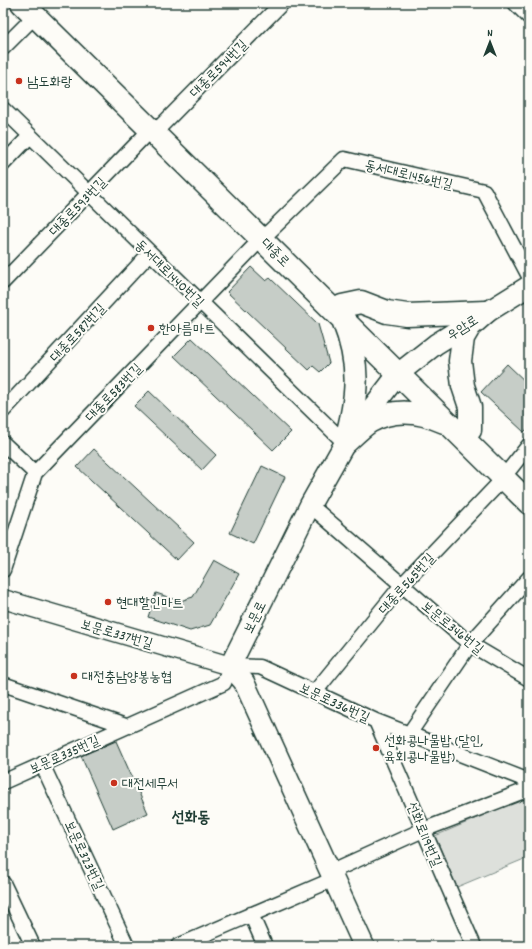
<svg xmlns="http://www.w3.org/2000/svg" width="532" height="949" font-family="Dekko,'Poor Story',sans-serif">
  <style>
    .green { fill: #dde0db; stroke: #7e8e88 }
    .building { fill: #c6cdc7; stroke: #1f3d34 }
    .lines { fill: none; stroke-linecap: round; stroke-linejoin: round }
    .minor-casing { stroke: #1f3d34; stroke-width: 17 }
    .tertiary-casing { stroke: #1f3d34; stroke-width: 21 }
    .secondary-casing { stroke: #1f3d34; stroke-width: 23 }
    .primary-casing { stroke: #1f3d34; stroke-width: 25 }
    .minor { stroke: #fdfcf7; stroke-width: 14 }
    .tertiary { stroke: #fdfcf7; stroke-width: 18 }
    .secondary { stroke: #fdfcf7; stroke-width: 20 }
    .primary { stroke: #fdfcf7; stroke-width: 22 }
    .poi-dot { fill: #c8321e; stroke: #fdfcf7; stroke-width: 1.5 }
    .labels { text-anchor: middle; stroke-width: 4; stroke-linejoin: round; paint-order: stroke }
    .street-label { font-size: 14px; fill: #1f3d34; stroke: #fdfcf7 }
    .poi-label { font-size: 14px; fill: #1f3d34; stroke: #fdfcf7; text-anchor: start }
    .quarter-label { font-size: 16px; font-weight: bold; fill: #1f3d34; stroke: #fdfcf7 }
  </style>
  <rect width="100%" height="100%" fill="#fdfcf7"/>
  <filter id="ink" filterUnits="userSpaceOnUse"><feTurbulence type="fractalNoise" baseFrequency=".025" numOctaves="2"/><feDisplacementMap in="SourceGraphic" scale="8" xChannelSelector="R" yChannelSelector="G"/><feConvolveMatrix kernelMatrix="1 2 1 2 8 2 1 2 1" color-interpolation-filters="sRGB"/></filter>
  <g filter="url(#ink)">
    <path class="green" d="M 529,796 L 529,857 L 457,887 L 435,836 Z"/>
    <path class="building" d="M 251,267 L 266,281 L 270,278 L 318,324 L 329,363 L 320,372 L 313,366 L 309,370 L 227,292 Z
      M 192,338 L 291,432 L 273,450 L 174,356 Z
      M 507,364 L 529,385 L 529,427 L 524,432 L 481,392 Z
      M 149,391 L 216,455 L 202,470 L 134,406 Z
      M 94,449 L 194,542 L 177,560 L 77,467 Z
      M 262,466 L 285,477 L 253,544 L 230,533 Z
      M 214,560 L 239,574 L 210,625 L 190,631 L 148,617 L 156,593 L 180,601 L 193,597 Z
      M 116,741 L 148,813 L 113,829 L 81,756 Z"/>
    <g class="lines">
      <defs>
        <path id="minor" d="M 515,3 L 529,17
          M 3,48 L 35,16
          M 3,109 L 345,443
          M 3,164 L 30,136
          M 268,233 L 344,159 L 484,191 L 529,276
          M 3,282 L 151,129 L 160,127 L 282,3
          M 3,411 L 150,253
          M 3,443 L 35,473
          M 510,469 L 529,445
          M 310,505 L 470,644 L 529,679
          M 3,570 L 35,473 L 262,238
          M 3,684 L 126,726
          M 314,693 L 402,585 L 504,478
          M 376,721 L 474,946
          M 409,734 L 470,644 L 529,578
          M 42,764 L 127,946
          M 3,782 L 224,683 L 230,666 L 260,667 L 376,721 L 529,781
          M 330,872 L 423,830 L 529,789
          M 3,883 L 33,946
          M 251,914 L 265,946
          M 178,946 L 334,879"/>
        <path id="tertiary" d="M 3,599 L 230,666"/>
        <path id="secondary" d="M 364,946 L 244,682 L 230,666 L 310,505 L 345,443 L 399,373 L 436,344 L 529,286"/>
        <path id="primary" d="M 22,3 L 529,503
          M 342,306 L 361,302 L 387,312 L 407,315 L 486,312
          M 343,320 C 361,365 358,397 345,443
          M 470,430 L 470,407 L 463,386 L 460,361 L 463,338 L 470,326 L 486,312
          M 345,443 C 352,437 360,428 369,422 C 393,408 420,411 444,422"/>
      </defs>
      <use href="#minor" class="minor-casing"/>
      <use href="#tertiary" class="tertiary-casing"/>
      <use href="#secondary" class="secondary-casing"/>
      <use href="#primary" class="primary-casing"/>
      <use href="#minor" class="minor"/>
      <use href="#tertiary" class="tertiary"/>
      <use href="#secondary" class="secondary"/>
      <use href="#primary" class="primary"/>
    </g>
  </g>
  <g class="poi-dot">
    <circle cx="19" cy="81" r="4"/>
    <circle cx="151" cy="328" r="4"/>
    <circle cx="108" cy="602" r="4"/>
    <circle cx="74" cy="676" r="4"/>
    <circle cx="376" cy="748" r="4"/>
    <circle cx="114" cy="783" r="4"/>
  </g>
  <g class="labels">
    <g class="street-label">
      <text transform="translate(218 68) rotate(-45)" y="5">대종로594번길</text>
      <text transform="translate(409 174) rotate(13)" y="5">동서대로1456번길</text>
      <text transform="translate(77 206) rotate(-46)" y="5">대종로593번길</text>
      <text transform="translate(276 252) rotate(45)" y="5">대종로</text>
      <text transform="translate(170 273) rotate(44)" y="5">동서대로1440번길</text>
      <text transform="translate(462 327) rotate(-33)" y="5">우암로</text>
      <text transform="translate(77 332) rotate(-47)" y="5">대종로587번길</text>
      <text transform="translate(113 392) rotate(-46)" y="5">대종로583번길</text>
      <text transform="translate(406 583) rotate(-48)" y="5">대종로565번길</text>
      <text transform="translate(254 617) rotate(-64)" y="5">보문로</text>
      <text transform="translate(453 627) rotate(39)" y="5">보문로346번길</text>
      <text transform="translate(117 633) rotate(16)" y="5">보문로337번길</text>
      <text transform="translate(335 702) rotate(25)" y="5">보문로336번길</text>
      <text transform="translate(64 754) rotate(-24)" y="5">보문로335번길</text>
      <text transform="translate(425 834) rotate(67)" y="5">선화로119번길</text>
      <text transform="translate(85 855) rotate(65)" y="5">보문로323번길</text>
    </g>
    <g class="poi-label">
      <text x="27" y="86">남도화랑</text>
      <text x="159" y="333">한아름마트</text>
      <text x="116" y="607">현대할인마트</text>
      <text x="82" y="681">대전충남양봉농협</text>
      <text x="384" y="745">선화콩나물밥 (달인,<tspan x="384" dy="16">육회콩나물밥)</tspan></text>
      <text x="122" y="788">대전세무서</text>
    </g>
    <g class="quarter-label">
      <text x="191" y="822">선화동</text>
    </g>
  </g>
  <rect width="532" height="949" fill="none" stroke="#fdfcf7" stroke-width="16"/>
  <rect x="8" y="8" width="516" height="933" fill="none" stroke="#1f3d34" stroke-width="1.5" filter="url(#ink)"/>
  <g transform="translate(490 42)" stroke="#fdfcf7" stroke-width="3" paint-order="stroke">
  <path d="M0-3L7 15L0 10L-7 15Z" fill="#1f3d34"/>
  <text y="-6" font-size="11" font-weight="bold" text-anchor="middle" fill="#1f3d34">N</text>
  </g>
</svg>
